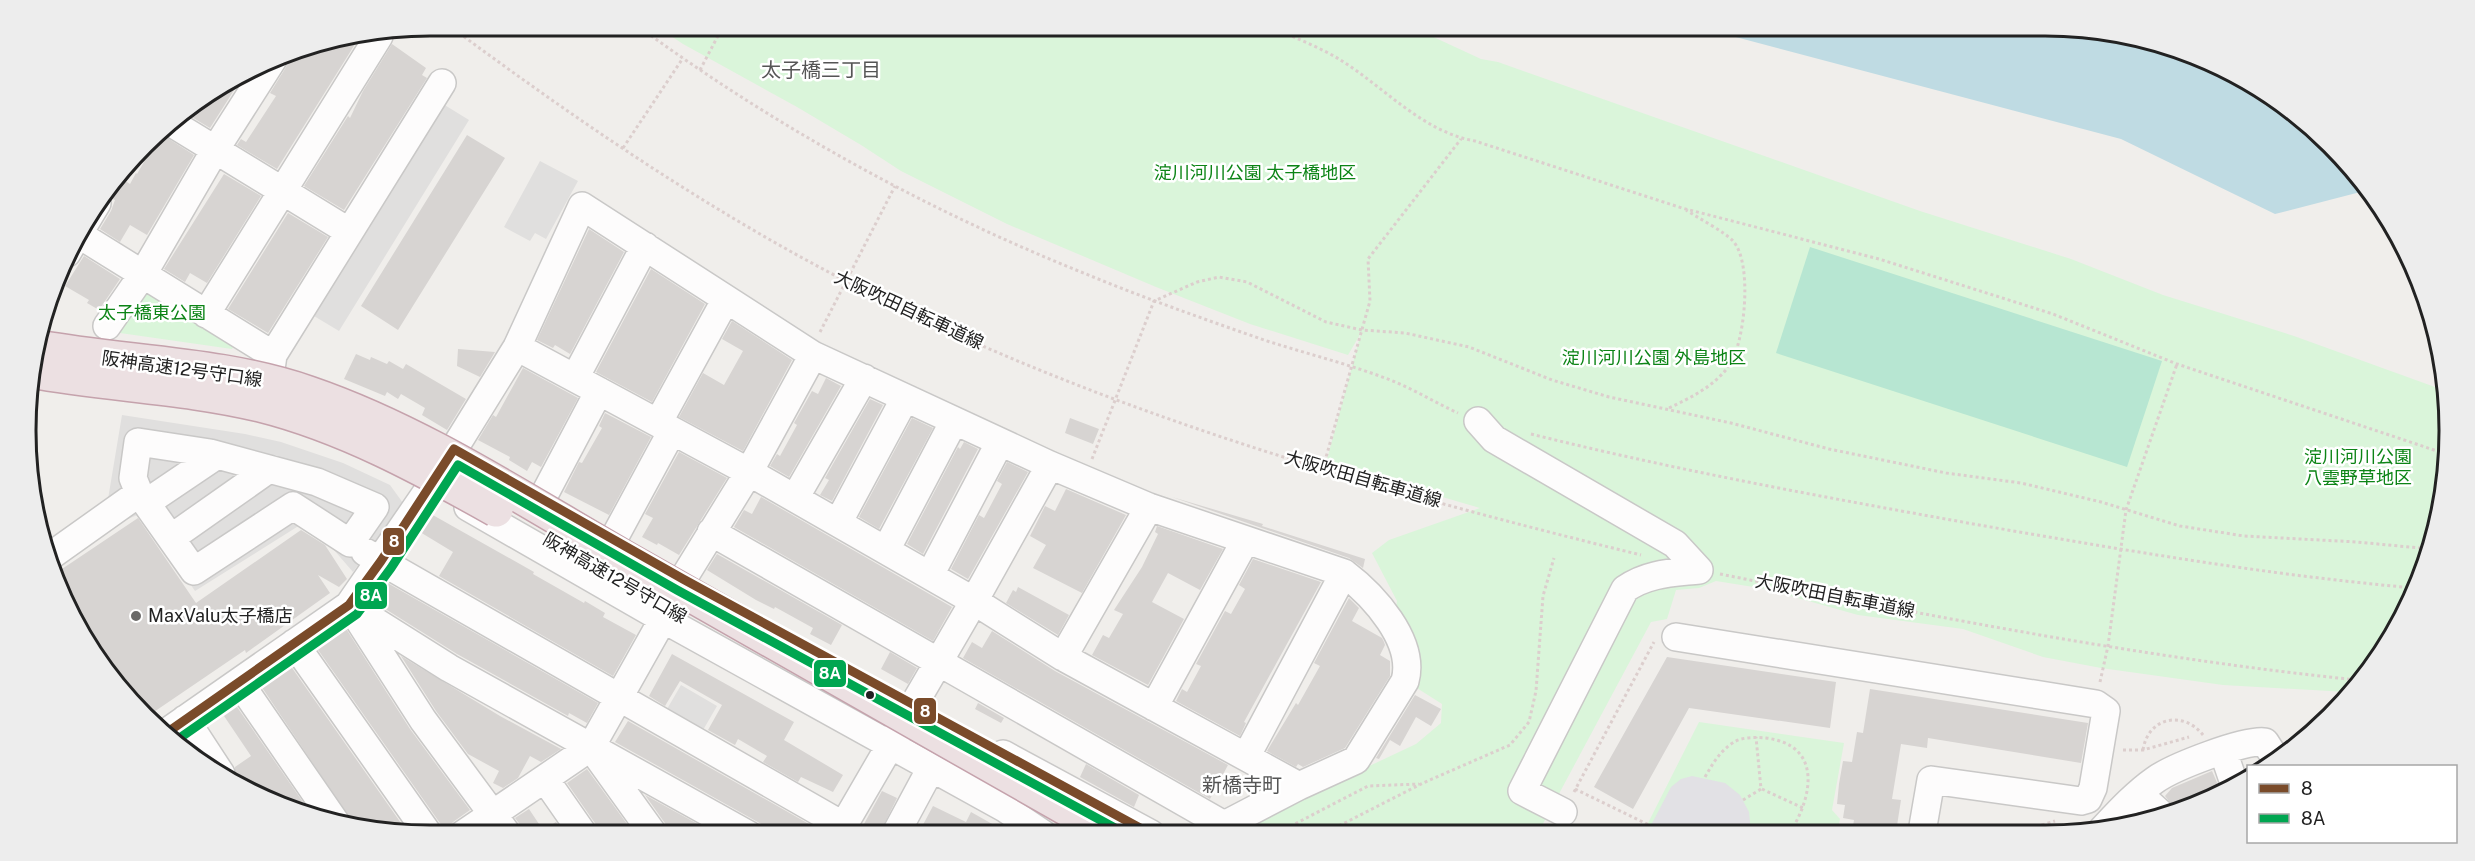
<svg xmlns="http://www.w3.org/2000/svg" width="2475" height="861" font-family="'Public Sans','Noto Sans JP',sans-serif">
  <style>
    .park { fill: #daf5da }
    .pitch { fill: #b7e6d2 }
    .parking { fill: #e0dfde }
    .plaza { fill: #e2e1e5 }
    .water { fill: #bfdbe3 }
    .building { fill: #d7d4d2 }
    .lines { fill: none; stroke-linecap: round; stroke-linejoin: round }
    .minor-casing { stroke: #c9c8c7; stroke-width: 30 }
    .path { stroke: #dccecd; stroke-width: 3; stroke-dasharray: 3 3; stroke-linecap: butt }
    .minor { stroke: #fdfcfc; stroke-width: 27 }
    .highway-bridge-casing { stroke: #c5a2ac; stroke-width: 36; stroke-linecap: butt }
    .highway-bridge { stroke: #ece0e2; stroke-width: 33 }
    .bus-1-casing { stroke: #fff; stroke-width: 14 }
    .bus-2-casing { stroke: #fff; stroke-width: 14 }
    .bus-1 { stroke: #7a4b2a; stroke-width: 9 }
    .bus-2 { stroke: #00a651; stroke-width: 9 }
    .poi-dot { fill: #6a6968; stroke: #fff; stroke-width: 2 }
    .bus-dot { fill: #222; stroke: #fff; stroke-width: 2 }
    .labels { text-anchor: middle; stroke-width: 5; stroke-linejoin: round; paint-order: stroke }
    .park-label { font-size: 18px; fill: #0c8416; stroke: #fff }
    .street-label { font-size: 18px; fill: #222; stroke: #fff }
    .poi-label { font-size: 18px; fill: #222; stroke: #fff; text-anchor: start }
    .neighbourhood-label { font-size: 20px; fill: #555; stroke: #fff }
    .rim { fill: none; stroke: #222; stroke-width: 3 }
    .line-badge { stroke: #fff; stroke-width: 2 }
    .badge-label { font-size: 16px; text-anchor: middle; font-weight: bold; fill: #fff }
  </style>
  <rect width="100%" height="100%" fill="#f0eeeb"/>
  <path class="park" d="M 1414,28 L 1481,59 L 1498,62 L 1920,211 L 2071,259 L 2163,295 L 2294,336 L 2446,391 L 2449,457 L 2436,535 L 2395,633 L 2347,692 L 2223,685 L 2101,668 L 2043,657 L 1963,629 L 1858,615 L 1766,589 L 1716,581 L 1699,588 L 1676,590 L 1667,619 L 1651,622 L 1538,833 L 1225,834 L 1416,744 L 1441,723 L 1442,704 L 1409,683 L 1394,620 L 1397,601 L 1372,553 L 1389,540 L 1480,508 L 1326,463 L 1361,333 L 1348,355 L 1250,324 L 1156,287 L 1007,224 L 901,171 L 861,145 L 797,107 L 683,44 L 665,32 Z
    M 140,287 L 236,340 L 232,349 L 113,332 Z
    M 1699,722 L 1844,743 L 1832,810 L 1840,819 L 1837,833 L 1643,833 Z"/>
  <path class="pitch" d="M 1810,247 L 2162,361 L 2127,467 L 1776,353 Z"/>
  <path class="parking" d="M 443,104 L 469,120 L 339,331 L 314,316 Z
    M 540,161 L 578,181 L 546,239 L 535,233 L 530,241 L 504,227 Z
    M 122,415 L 245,434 L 281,442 L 343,463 L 390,485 L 403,503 L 353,572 L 308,520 L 195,591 L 142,513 L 121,522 L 108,499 Z
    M 681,685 L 717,706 L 699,737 L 663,716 Z"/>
  <path class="plaza" d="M 1692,776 L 1725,783 L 1740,795 L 1749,812 L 1751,833 L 1647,833 L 1671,787 L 1681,779 Z"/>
  <path class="water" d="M 2044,26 L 2149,39 L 2223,67 L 2291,109 L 2349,163 L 2368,190 L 2275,214 L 2121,139 L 1698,27 Z"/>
  <path class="building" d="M 353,33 L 362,33 L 277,169 L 237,145 L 241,139 L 246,142 L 276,96 L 270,93 L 288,64 L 292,51 Z
    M 392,44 L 426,68 L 422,75 L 427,78 L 344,210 L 304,186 L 348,116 L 350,118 L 363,91 Z
    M 243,76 L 210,128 L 185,113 L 226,87 Z
    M 158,132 L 194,155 L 147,235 L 130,225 L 120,242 L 100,229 L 111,211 L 115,200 L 113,199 L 124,180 L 130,184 L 136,173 L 137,174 L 155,143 L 153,142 Z
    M 467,135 L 505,158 L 398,330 L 361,306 Z
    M 224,174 L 261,196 L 207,283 L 190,273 L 185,282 L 164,269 Z
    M 288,213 L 328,237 L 268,333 L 228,309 Z
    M 589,229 L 624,252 L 570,354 L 555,345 L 553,348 L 537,340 Z
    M 84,256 L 120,279 L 99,310 L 87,303 L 89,300 L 65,286 Z
    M 651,269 L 705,304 L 652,402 L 596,372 Z
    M 732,321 L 792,360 L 743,451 L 679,417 L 703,373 L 724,385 L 743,351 L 722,339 Z
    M 458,349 L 495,352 L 480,377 L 457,366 Z
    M 356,354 L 370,360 L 371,357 L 387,364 L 389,361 L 403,369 L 406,364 L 466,399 L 447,430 L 422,415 L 425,408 L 401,394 L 398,399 L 387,392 L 385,396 L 344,379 Z
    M 523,368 L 578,398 L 541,467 L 532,462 L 527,471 L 509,460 L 510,457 L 478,440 L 493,415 L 496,417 Z
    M 826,378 L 841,386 L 789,477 L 770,466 L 777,454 L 780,456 L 797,425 L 794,423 L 812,391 L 818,394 Z
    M 870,399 L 883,405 L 832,501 L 820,495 L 829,480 L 825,478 Z
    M 605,413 L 651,437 L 609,515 L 564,492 L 579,462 L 582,463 L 602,428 L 599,426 Z
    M 912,418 L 933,428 L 879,529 L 859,517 Z
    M 1070,418 L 1099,429 L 1093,444 L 1065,433 Z
    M 964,442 L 978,449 L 923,554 L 907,544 L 958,447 L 960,449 Z
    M 679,452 L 727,478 L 679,555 L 658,543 L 657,545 L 642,537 L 653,518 L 645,514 Z
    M 1007,462 L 1028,472 L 968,579 L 951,569 L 979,515 L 984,518 L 1002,484 L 997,481 Z
    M 1066,489 L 1126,515 L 1082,593 L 1033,568 L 1046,545 L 1030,536 L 1045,506 L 1055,511 Z
    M 761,497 L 952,607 L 933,641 L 734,527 L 744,510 L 752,514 Z
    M 1172,497 L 1263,524 L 1262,526 L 1365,559 L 1363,568 L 1349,558 Z
    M 431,514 L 534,572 L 533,574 L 584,603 L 585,601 L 605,613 L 603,617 L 636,635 L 613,676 L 439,576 L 453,552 L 420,532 Z
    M 138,518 L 196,603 L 301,530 L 325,545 L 347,579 L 339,587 L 318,575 L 330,593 L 246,653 L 245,650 L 145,718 L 94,656 L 56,573 Z
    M 1157,526 L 1223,549 L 1200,590 L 1168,573 L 1152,602 L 1184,619 L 1148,685 L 1092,655 L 1103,635 L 1109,638 L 1123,614 L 1114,610 L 1142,567 L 1158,534 L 1155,532 Z
    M 717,554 L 842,625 L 831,645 L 810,634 L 813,628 L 775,607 L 774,609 L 756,600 L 707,570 Z
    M 1253,559 L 1321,582 L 1244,722 L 1246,723 L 1240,736 L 1176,701 L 1182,689 L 1187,692 L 1201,666 L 1196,664 L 1225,611 L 1231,614 L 1245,589 L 1239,585 Z
    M 384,581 L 598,703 L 587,723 L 569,713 L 568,716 L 457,654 L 371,600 Z
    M 1018,587 L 1069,615 L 1058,635 L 1006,603 L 1013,590 L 1016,592 Z
    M 1349,598 L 1359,608 L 1352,621 L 1382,638 L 1384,642 L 1385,645 L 1380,655 L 1390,661 L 1390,676 L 1345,748 L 1303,767 L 1298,764 L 1296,767 L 1267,751 L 1296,703 L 1298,705 L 1320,666 L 1314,663 Z
    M 345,627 L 410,729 L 470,810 L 453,822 L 445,833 L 442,826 L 316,647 Z
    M 992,631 L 1055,671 L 1228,765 L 1210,799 L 963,658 L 972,642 L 982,648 Z
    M 890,652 L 917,668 L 908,684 L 881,669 Z
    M 672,654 L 794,722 L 784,740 L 843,775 L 833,792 L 801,777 L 798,782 L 763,762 L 767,756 L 738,739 L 735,745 L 708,730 L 722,705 L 680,681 L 665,706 L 649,696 Z
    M 401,656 L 500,716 L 561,749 L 541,762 L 530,756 L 518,778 L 503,788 L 493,783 L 499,771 L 468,754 L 436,711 Z
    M 1667,657 L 1836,682 L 1830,728 L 1689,708 L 1633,809 L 1594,787 Z
    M 290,665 L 408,833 L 355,826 L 261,686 Z
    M 1870,689 L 2088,723 L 2081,763 L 1928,738 L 1927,748 L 1901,744 L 1892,799 L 1901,800 L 1896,832 L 1852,832 L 1854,820 L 1843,818 L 1845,805 L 1837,804 L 1839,784 L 1843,761 L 1852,762 L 1857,732 L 1863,733 Z
    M 1415,695 L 1441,709 L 1431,726 L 1416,717 L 1400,746 L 1390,740 L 1379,759 L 1376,758 Z
    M 978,703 L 1004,718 L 1001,723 L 975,709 Z
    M 237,707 L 312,815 L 235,781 L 235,767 L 251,756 L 224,716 Z
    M 628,721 L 823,832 L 822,835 L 781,835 L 615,742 Z
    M 1086,764 L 1139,795 L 1134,807 L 1080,777 Z
    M 587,769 L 635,835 L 600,835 L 597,826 L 567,783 Z
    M 2212,771 L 2222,794 L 2175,809 L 2165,796 L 2172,788 Z
    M 882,791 L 897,798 L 879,835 L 858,835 Z
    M 645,795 L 714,833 L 669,835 L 667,826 Z
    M 933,806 L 966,822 L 971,812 L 1010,834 L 918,834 Z
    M 529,809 L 543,830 L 556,822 L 565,835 L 523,835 L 521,826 L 515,818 Z"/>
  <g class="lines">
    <defs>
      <path id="minor" d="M 170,122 L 348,231
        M 78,234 L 273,355
        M 67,253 L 97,203
        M 206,314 L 379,36
        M 107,326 L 143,274 L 215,150 L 275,56
        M 517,347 L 749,472 L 974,601 L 1063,657 L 1299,786
        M 271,369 L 273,355 L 442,83
        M 575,378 L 645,246
        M 1478,421 L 1494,439 L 1675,544 L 1699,570
        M 658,423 L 726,299
        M 795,498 L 864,378
        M 542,499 L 599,391
        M 146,503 L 217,455
        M 468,507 L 663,619 L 1006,809 L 1043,834
        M 838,523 L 905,398
        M 711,532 L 1224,825
        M 171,538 L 269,469
        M 613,540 L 672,431
        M 886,550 L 954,421
        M 365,552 L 844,826
        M 49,557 L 139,493 L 194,571 L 293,506 L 350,543 L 375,507 L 317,482 L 210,453 L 138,442 L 133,478 L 139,493
        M 930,575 L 1000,442
        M 683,579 L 749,472 L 813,355
        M 349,605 L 449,668 L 749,835
        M 353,611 L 423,720 L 508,835
        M 1676,637 L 2096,704 L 2106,711 L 2093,788 L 2088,799 L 2081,801 L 1931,780 L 1922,832
        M 294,643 L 429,835
        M 1063,657 L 1149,507
        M 239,682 L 336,823
        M 1154,707 L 1245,541
        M 185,719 L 221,774
        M 164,734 L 349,605 L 431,486 L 517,347 L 582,206 L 813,355 L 1050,465 L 1149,507 L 1344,573 C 1373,595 1416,641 1405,681 L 1356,760 L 1299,786 L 1207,834
        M 2223,751 L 2235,786
        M 595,753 L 654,835
        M 1003,754 L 1151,834
        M 1246,757 L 1344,573
        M 545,779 L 584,835
        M 2139,794 L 2160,813
        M 1563,812 L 1522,791 L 1625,589 C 1648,573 1672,573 1699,570
        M 2101,831 C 2117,814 2135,794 2155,780 C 2173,767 2245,739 2265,742 L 2276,759
        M 462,835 L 591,747 L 663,619 L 673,607
        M 838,835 L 974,601 L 1050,465
        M 895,835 L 931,768"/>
    </defs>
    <use href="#minor" class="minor-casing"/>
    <path class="path" d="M 1276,29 C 1297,39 1322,48 1342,61 C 1385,88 1423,132 1475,141 L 1682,208 L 1879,259 L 2053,314 L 2177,364 L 2449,455
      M 646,32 C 781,130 931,212 1086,274 C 1144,298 1204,319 1264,340 C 1304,353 1345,363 1385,378 C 1410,387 1434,402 1458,413
      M 459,33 C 574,118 694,200 821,268 C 1077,405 1360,486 1641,555
      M 700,70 L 720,32
      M 623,148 L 683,58
      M 820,332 L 895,186
      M 1669,408 C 1692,397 1713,387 1729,366 C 1745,343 1753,263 1733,241 C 1725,232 1698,218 1686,210
      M 1531,434 C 1679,471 1829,498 1979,525 C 2124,550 2267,575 2414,588
      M 1092,459 L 1154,301 L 1197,282 L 1219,277 L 1247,282 L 1326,322 L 1362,330 L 1405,333 L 1469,347 L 1552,380 L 1609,397 L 1731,423 L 1829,449 L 1946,473 L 2021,483 L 2101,502 L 2180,526 L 2244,536 L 2357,542 L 2430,549
      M 1323,468 L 1370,301 L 1368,259 L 1461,139
      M 1720,574 C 1931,616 2143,658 2357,680
      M 2100,682 L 2108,646 L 2126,510 L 2177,364
      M 2123,750 L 2143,750 L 2189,737
      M 2143,750 C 2148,717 2183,710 2203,735
      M 1705,777 C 1713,763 1720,751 1734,742 C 1742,737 1756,737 1766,738 C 1822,745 1813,795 1791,831 L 1782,833
      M 1575,789 L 1651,826
      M 1762,789 L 1803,808
      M 1574,792 L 1654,642
      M 1743,800 L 1761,789 L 1756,737
      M 2032,832 L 2042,825 L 2055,821
      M 2060,832 L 2065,822
      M 1281,834 L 1287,828 L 1368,786 L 1419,784
      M 1323,834 L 1423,783 L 1510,745 L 1529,722 L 1536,691 L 1543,596 L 1554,558"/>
    <use href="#minor" class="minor"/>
    <defs>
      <path id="highway-bridge" d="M 38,347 C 128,363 223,363 309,393 C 420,431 521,498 622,556 C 785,648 948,741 1111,834
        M 31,371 C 107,385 185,387 260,405 C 344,426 421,468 496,510"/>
    </defs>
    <use href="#highway-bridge" class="highway-bridge-casing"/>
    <use href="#highway-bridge" class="highway-bridge"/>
    <defs>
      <path id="bus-1" d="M 165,734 L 349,605 L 381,561 L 454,449 L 683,579 L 1151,834"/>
      <path id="bus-2" d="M 174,742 L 357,614 L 391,568 L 458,465 L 677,590 L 1126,834"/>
    </defs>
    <use href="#bus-1" class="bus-1-casing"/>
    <use href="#bus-2" class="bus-2-casing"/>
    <use href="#bus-1" class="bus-1"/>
    <use href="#bus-2" class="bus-2"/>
  </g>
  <circle class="poi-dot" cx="136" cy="616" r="6"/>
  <circle class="bus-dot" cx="870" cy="695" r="5"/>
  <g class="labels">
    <g class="park-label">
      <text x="1255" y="179">淀川河川公園 太子橋地区</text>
      <text x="152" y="319">太子橋東公園</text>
      <text x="1654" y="364">淀川河川公園 外島地区</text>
      <text x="2358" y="463">淀川河川公園<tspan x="2358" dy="21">八雲野草地区</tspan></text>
    </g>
    <g class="street-label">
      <text transform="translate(909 310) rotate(25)" y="6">大阪吹田自転車道線</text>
      <text transform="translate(182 369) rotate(8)" y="6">阪神高速12号守口線</text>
      <text transform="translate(1363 479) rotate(16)" y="6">大阪吹田自転車道線</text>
      <text transform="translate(615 578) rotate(30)" y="6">阪神高速12号守口線</text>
      <text transform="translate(1835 596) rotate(11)" y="6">大阪吹田自転車道線</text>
    </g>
    <g class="poi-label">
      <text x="148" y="622">MaxValu太子橋店</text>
    </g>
    <g class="neighbourhood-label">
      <text x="821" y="77">太子橋三丁目</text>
      <text x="1242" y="792">新橋寺町</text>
    </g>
  </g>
  <path d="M0 0H2475V861H0ZM430 36H2045A394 394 0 0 1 2439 430V431A394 394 0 0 1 2045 825H430A394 394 0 0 1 36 431V430A394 394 0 0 1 430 36Z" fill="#ededed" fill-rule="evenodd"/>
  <path class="rim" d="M430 36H2045A394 394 0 0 1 2439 430V431A394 394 0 0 1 2045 825H430A394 394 0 0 1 36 431V430A394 394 0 0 1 430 36Z"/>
  <g class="line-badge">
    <rect x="382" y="527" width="23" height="29" rx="6" fill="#7a4b2a"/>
    <rect x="354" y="581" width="34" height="29" rx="6" fill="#00a651"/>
    <rect x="813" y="659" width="34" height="29" rx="6" fill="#00a651"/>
    <rect x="913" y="697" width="24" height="28" rx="6" fill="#7a4b2a"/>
  </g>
  <g class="badge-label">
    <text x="394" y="547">8</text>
    <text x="371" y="601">8A</text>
    <text x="830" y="679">8A</text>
    <text x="925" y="717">8</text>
  </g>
  <rect x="2247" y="765" width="210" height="78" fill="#ffffff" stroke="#a7a7a7" stroke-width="1.5"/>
  <rect x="2259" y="784" width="30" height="9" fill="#7a4b2a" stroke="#a7a7a7" stroke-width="1.5"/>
  <text x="2301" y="795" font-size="18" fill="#222222">8</text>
  <rect x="2259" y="814" width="30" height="9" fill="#00a651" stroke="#a7a7a7" stroke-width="1.5"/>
  <text x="2301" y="825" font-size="18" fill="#222222">8A</text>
</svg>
